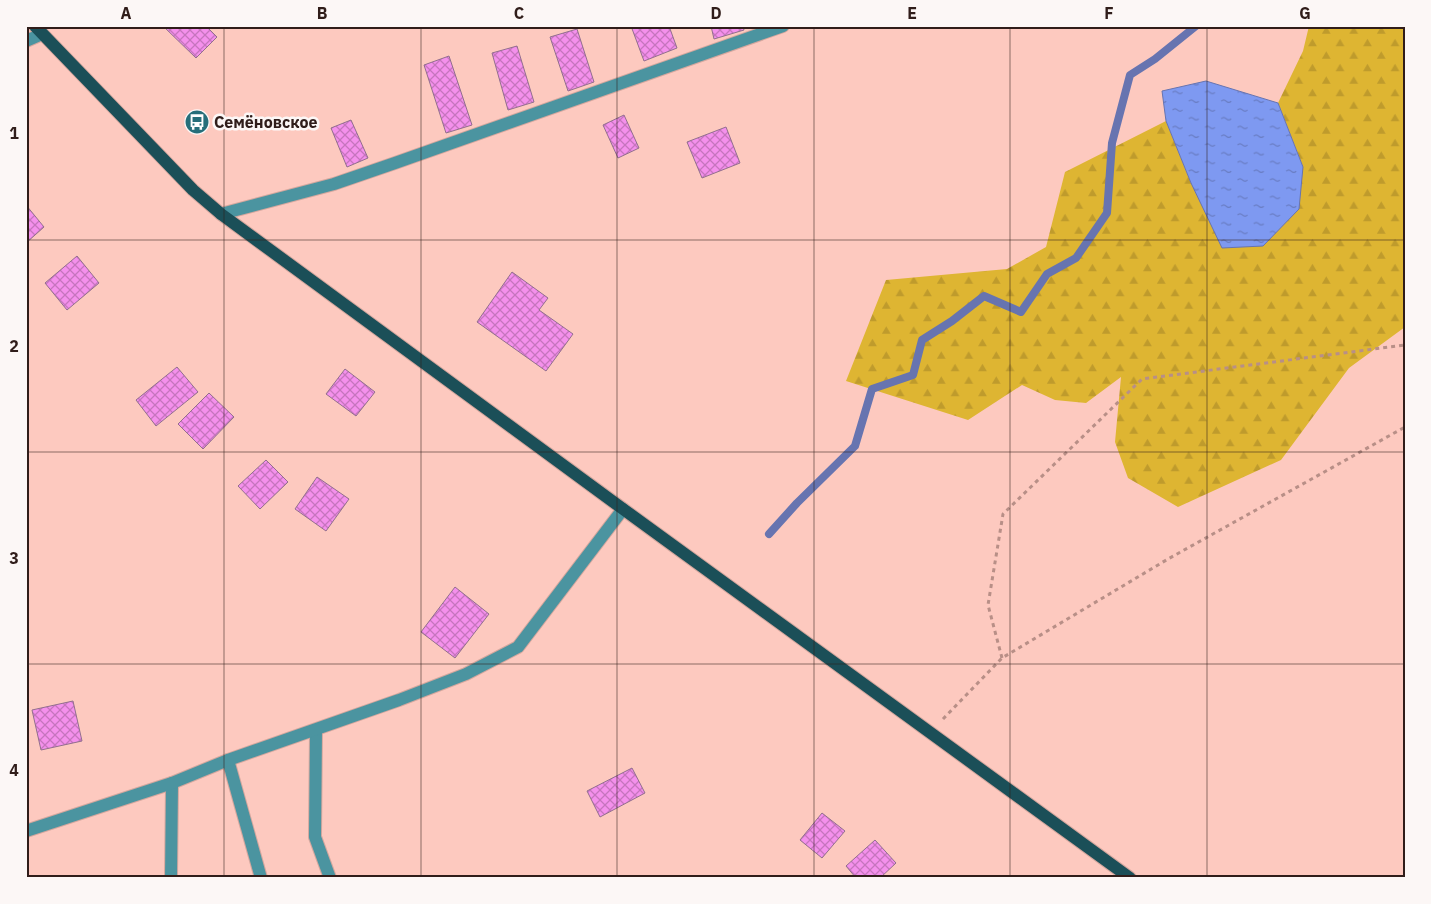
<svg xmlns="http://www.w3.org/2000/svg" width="1431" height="904" font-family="'IBM Plex Sans',sans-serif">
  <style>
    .forest { fill: url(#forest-firs) }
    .water { fill: url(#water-ripples); stroke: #6774b0 }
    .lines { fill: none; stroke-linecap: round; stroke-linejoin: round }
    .stream { stroke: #6774b0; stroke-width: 8 }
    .building { fill: url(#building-cross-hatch); stroke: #926f8e }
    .service-casing { stroke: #d4a79e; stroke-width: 14 }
    .minor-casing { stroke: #d4a79e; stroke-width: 14 }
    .primary-casing { stroke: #d4a79e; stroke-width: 14 }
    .path { stroke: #b88f87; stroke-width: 3; stroke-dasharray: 4 4; stroke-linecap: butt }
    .service { stroke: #4b94a0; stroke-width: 12 }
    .minor { stroke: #4b94a0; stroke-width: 12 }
    .primary { stroke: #1b4f58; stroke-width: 12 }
    .grid { fill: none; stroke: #301d1a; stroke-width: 1; stroke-opacity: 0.55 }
    .labels { text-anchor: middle; stroke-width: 5; stroke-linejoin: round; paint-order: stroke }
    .poi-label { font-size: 16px; font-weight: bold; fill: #301d1a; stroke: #fcf7f6; text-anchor: start }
    .neatline { fill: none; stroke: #301d1a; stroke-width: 2 }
    .grid-label { font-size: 16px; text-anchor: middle; font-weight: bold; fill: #301d1a }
  </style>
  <defs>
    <pattern id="forest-firs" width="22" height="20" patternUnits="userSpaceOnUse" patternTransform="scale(1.25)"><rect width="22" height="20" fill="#deb532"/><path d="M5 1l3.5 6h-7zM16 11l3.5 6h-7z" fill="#bf9b2c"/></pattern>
    <pattern id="water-ripples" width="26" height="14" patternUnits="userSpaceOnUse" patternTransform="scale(1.25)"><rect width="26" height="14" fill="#7e99f1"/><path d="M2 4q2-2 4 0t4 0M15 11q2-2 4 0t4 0" fill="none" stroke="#687cc2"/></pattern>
    <pattern id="building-cross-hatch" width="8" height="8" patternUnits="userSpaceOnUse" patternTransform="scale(1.25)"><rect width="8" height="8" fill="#f490ec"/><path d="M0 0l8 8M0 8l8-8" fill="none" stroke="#c675be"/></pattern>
  </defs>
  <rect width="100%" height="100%" fill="#fdc9bf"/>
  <path class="forest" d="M 1309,26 L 1405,26 L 1405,327 L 1349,368 L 1281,460 L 1178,507 L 1128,478 L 1115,442 L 1121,377 L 1086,403 L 1055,400 L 1022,385 L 968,420 L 846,381 L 886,280 L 1007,269 L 1046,247 L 1065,172 L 1166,121 L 1191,183 L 1303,167 L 1278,103 L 1303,51 Z"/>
  <path class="water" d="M 1206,81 L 1278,103 L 1303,167 L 1299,209 L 1263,246 L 1222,248 L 1191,183 L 1166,121 L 1162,91 Z"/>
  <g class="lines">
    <path class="stream" d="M 769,534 L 797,503 L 855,446 L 872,389 L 913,375 L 922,340 L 952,321 L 984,296 L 1021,312 L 1047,274 L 1076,258 L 1107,213 L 1112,143 L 1130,75 L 1155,59 L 1196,26"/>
  </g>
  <path class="building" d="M 163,26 L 206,26 L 217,37 L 196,58 Z
    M 631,26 L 669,26 L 677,48 L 644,61 Z
    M 711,26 L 743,26 L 744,30 L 714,39 Z
    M 577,29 L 594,82 L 568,91 L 550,37 Z
    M 517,46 L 534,102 L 508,110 L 492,53 Z
    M 449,56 L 472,125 L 446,133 L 424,65 Z
    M 624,115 L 639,148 L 618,158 L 603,125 Z
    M 351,120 L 368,158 L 347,167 L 331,128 Z
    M 726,127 L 740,163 L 702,178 L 687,142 Z
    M 26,205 L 44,227 L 26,243 Z
    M 77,256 L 99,283 L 67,310 L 45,283 Z
    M 512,272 L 548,298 L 539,310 L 573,334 L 546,371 L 477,322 Z
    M 177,367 L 198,392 L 156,426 L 136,400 Z
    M 345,369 L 375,392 L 356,416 L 326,394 Z
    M 209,393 L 234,417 L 203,449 L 178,424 Z
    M 266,460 L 288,482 L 260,509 L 238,486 Z
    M 317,477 L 349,499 L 326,531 L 295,509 Z
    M 455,587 L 489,614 L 455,658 L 421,632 Z
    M 73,701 L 82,741 L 41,750 L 32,710 Z
    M 632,768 L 645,793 L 600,817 L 587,791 Z
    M 822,813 L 845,831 L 822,858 L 800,840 Z
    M 875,840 L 896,863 L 880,878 L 856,878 L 846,866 Z"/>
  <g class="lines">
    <defs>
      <path id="service" d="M 316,730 L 315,837 L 330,878
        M 228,760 L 261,878
        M 171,878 L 172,783"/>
      <path id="minor" d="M 26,41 L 42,34
        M 221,214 L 334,184 L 395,163 L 783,26
        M 26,831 L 172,783 L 228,760 L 399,700 L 466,674 L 518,647 L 623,509"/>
      <path id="primary" d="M 35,26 L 193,190 L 221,214 L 623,509 L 1130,878"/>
    </defs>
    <use href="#service" class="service-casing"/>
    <use href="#minor" class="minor-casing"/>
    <use href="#primary" class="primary-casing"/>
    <path class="path" d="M 1002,658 L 988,605 L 1003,514 L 1142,379 L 1405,345
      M 943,719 L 1002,658 L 1168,559 L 1405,427"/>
    <use href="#service" class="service"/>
    <use href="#minor" class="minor"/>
    <use href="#primary" class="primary"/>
  </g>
  <path class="grid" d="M 224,26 L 224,878M 421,26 L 421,878M 617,26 L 617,878M 814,26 L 814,878M 1010,26 L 1010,878M 1207,26 L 1207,878M 26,240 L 1405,240M 26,452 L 1405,452M 26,664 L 1405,664"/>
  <defs>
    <symbol id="bus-disc" viewBox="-11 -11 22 22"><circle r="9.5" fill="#266e7a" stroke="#fcf7f6"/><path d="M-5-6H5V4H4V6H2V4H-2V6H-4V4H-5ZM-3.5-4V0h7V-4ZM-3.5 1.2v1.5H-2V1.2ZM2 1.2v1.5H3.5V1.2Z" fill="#fff"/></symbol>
  </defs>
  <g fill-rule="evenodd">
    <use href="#bus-disc" x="183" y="108" width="28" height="28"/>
  </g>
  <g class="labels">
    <g class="poi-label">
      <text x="214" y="128">Семёновское</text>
    </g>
  </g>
  <rect width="1431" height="904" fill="none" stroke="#fcf7f6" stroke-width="55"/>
  <rect x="28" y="28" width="1376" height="848" class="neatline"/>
  <g class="grid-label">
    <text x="126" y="19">A</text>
    <text x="322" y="19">B</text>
    <text x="519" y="19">C</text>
    <text x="716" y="19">D</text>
    <text x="912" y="19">E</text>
    <text x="1109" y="19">F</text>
    <text x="1305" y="19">G</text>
    <text x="14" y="139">1</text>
    <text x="14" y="352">2</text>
    <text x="14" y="564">3</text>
    <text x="14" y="776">4</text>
  </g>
</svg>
